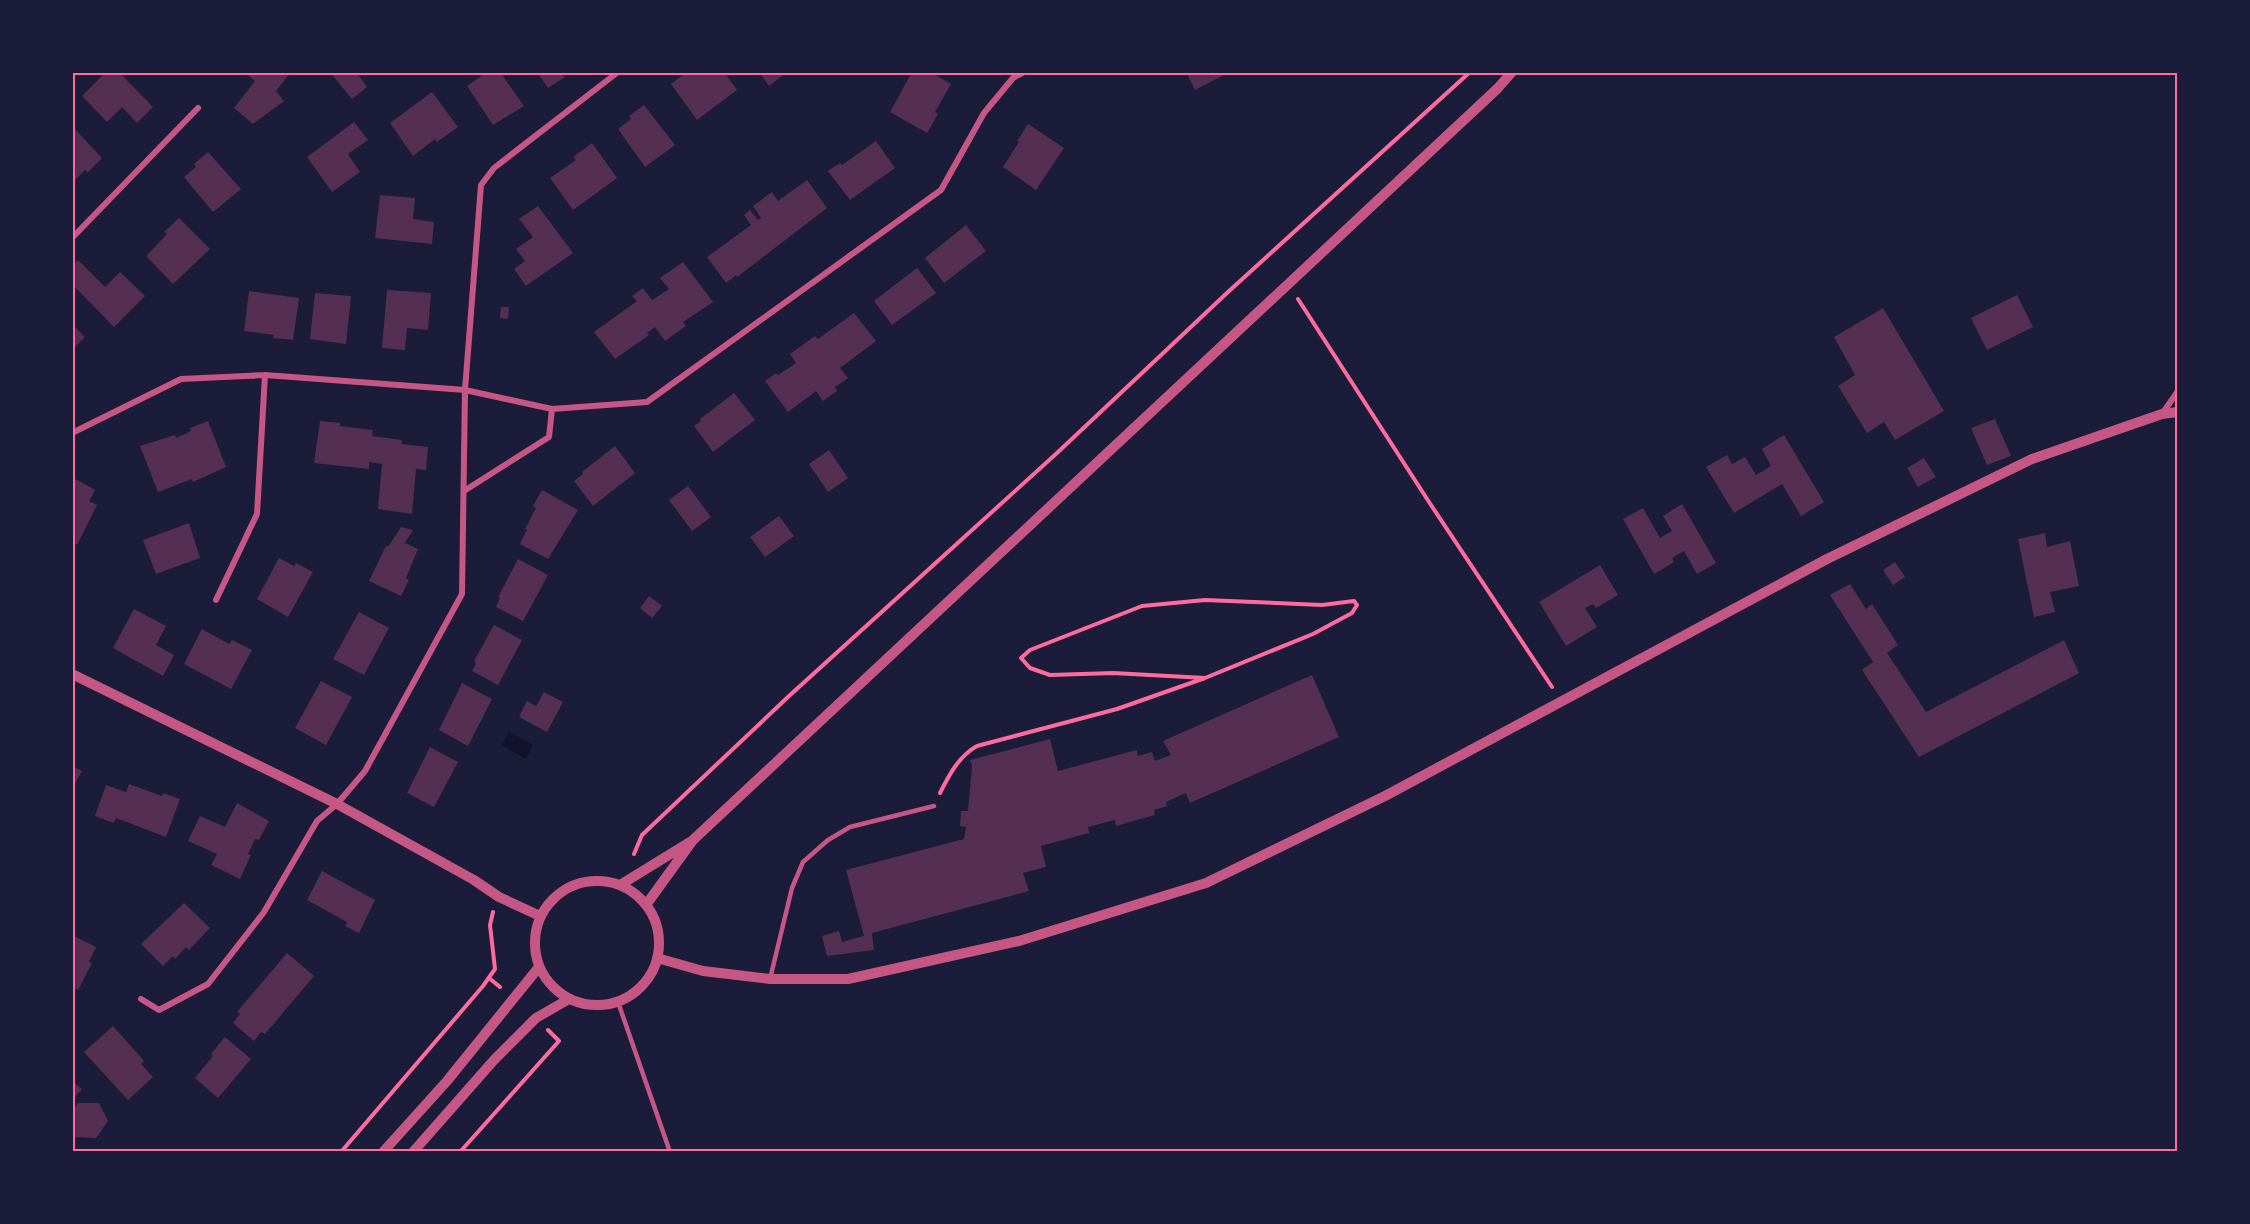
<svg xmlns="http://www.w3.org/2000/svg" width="2250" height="1224" font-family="Poppins,sans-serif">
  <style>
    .water { fill: #12122b }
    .building { fill: #542f53 }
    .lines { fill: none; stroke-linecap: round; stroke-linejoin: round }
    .path { stroke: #ff6b9d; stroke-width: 4 }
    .service { stroke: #c65784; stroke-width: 4.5 }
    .minor { stroke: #c65784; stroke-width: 6 }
    .tertiary { stroke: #c65784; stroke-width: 10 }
    .neatline { fill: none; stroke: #ff6b9d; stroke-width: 2 }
  </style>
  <rect width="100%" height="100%" fill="#1b1b3a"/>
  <path class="water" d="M 509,732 L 533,745 L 526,759 L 502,745 Z"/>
  <path class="building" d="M 106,72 L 119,72 L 153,107 L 137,123 L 122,107 L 107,122 L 82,96 Z
    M 244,72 L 291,72 L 276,91 L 284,101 L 253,124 L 234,108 L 255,81 Z
    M 330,72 L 356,72 L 367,87 L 352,99 Z
    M 487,72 L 500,72 L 524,106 L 493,125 L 467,86 Z
    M 537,72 L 565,72 L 562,74 L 565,77 L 548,88 Z
    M 687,72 L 689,75 L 693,72 L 724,72 L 737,90 L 697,120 L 671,84 Z
    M 759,72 L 787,72 L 769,86 Z
    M 912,72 L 930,72 L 951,84 L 935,112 L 938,114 L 927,133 L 890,112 Z
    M 1186,72 L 1230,72 L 1195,90 Z
    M 432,92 L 458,127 L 437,142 L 435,139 L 413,156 L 390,123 Z
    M 644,105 L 675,145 L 645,167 L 618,129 L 631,119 L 629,116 Z
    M 354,122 L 368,140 L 348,154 L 360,172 L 332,192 L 307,157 Z
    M 1028,124 L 1064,148 L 1036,190 L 1003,167 L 1019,142 L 1017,141 Z
    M 72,126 L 102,158 L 88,172 L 85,170 L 72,183 Z
    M 876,141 L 895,168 L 850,200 L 828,171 L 840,163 L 842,165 Z
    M 592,143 L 617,178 L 573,210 L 550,178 L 576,160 L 573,157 Z
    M 208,152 L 241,189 L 213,212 L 184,177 L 196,167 L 194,164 Z
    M 807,180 L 827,208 L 737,277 L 736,275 L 726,283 L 707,257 L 751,225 L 744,215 L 750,210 L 758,220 L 761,218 L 753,206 L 772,192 L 778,201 Z
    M 380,195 L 415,198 L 413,219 L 434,222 L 432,244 L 375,238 Z
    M 538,206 L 573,253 L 526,286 L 514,269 L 525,261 L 516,249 L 533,237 L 519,219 Z
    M 179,218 L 210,249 L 173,284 L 146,256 L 167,234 L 164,232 Z
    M 966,225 L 986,251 L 944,283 L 925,258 Z
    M 78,260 L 105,287 L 120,272 L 145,296 L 114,327 L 72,284 L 72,266 Z
    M 683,262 L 713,302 L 683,322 L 686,326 L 665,341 L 655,327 L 647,333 L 649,335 L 615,359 L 594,332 L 637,301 L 632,296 L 643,288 L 652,300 L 669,289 L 660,278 Z
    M 917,268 L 936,293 L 892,325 L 874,301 Z
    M 387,290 L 431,293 L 428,330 L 407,328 L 405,350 L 382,348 Z
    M 249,291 L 299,298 L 293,340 L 273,338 L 274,335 L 244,331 Z
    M 315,293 L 351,296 L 346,344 L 310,339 Z
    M 2017,295 L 2033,327 L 1987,350 L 1971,318 Z
    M 501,307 L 509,307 L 508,319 L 500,318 Z
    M 1883,308 L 1944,411 L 1895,440 L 1884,422 L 1867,433 L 1838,386 L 1855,375 L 1834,337 Z
    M 854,313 L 876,341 L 840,368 L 848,378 L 835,387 L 837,391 L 823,401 L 816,391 L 788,412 L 765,381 L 776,373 L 778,375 L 796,363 L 790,354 L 815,336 L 818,339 Z
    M 72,324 L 85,337 L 72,350 Z
    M 734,393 L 755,420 L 713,452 L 694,426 L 701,421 L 700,419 Z
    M 1995,419 L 2011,456 L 1987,465 L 1971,428 Z
    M 208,421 L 226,467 L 193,482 L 192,479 L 158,492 L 140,446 L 175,435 L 176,438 L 191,431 L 190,428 Z
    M 320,421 L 340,423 L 340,426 L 373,430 L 372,436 L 402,440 L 401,444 L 428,447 L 426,470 L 416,469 L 412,514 L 378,509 L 382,464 L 369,462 L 369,469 L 314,463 Z
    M 1784,435 L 1824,502 L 1801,516 L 1782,484 L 1734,513 L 1706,467 L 1727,455 L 1732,464 L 1745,457 L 1756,475 L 1771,466 L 1762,449 Z
    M 615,446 L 635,473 L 593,506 L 574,481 L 583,474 L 582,472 Z
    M 829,450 L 848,478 L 828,492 L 809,464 Z
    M 1924,458 L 1936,477 L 1918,487 L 1907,468 Z
    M 72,477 L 95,490 L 89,501 L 97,505 L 77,545 L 72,543 Z
    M 688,486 L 711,517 L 692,531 L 669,500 Z
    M 542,490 L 578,510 L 548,559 L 520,544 L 527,530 L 525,529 L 536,508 L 533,506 Z
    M 1682,504 L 1716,563 L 1697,574 L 1684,551 L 1672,558 L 1674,562 L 1654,574 L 1623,519 L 1643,508 L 1660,538 L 1672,531 L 1663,516 Z
    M 779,516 L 794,536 L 765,557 L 750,537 Z
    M 189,523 L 200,558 L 156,574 L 143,540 Z
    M 401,527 L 413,530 L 405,543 L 418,549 L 406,578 L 409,580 L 401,596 L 369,581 L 386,546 L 388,547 Z
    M 2045,533 L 2047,547 L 2070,541 L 2079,586 L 2050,592 L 2055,612 L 2034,617 L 2018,539 Z
    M 279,558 L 294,566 L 296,563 L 313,572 L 288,617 L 257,599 Z
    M 518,559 L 548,575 L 523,621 L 496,607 L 500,598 L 498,597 Z
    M 1895,562 L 1905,577 L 1893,585 L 1883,570 Z
    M 1600,565 L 1618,595 L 1596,608 L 1593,604 L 1585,608 L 1597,627 L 1566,646 L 1539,602 Z
    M 1850,584 L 1866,609 L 1872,604 L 1898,645 L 1887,653 L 1926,712 L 2064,640 L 2079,673 L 1919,757 L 1862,670 L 1873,662 L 1830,595 Z
    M 649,596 L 662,606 L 652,618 L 640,608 Z
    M 134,609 L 166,626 L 156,645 L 174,655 L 163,676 L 113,648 Z
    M 359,612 L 389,628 L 364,675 L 333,659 Z
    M 494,625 L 522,640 L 498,685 L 472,671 L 476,663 L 474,661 Z
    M 202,629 L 229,644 L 232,640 L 252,650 L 231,689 L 184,664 Z
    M 1312,675 L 1339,737 L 1190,803 L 1186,793 L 1166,802 L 1167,806 L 1154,810 L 1155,815 L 1116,826 L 1115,820 L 1088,827 L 1089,833 L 1041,846 L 1046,867 L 1023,873 L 1029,891 L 872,933 L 874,950 L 827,956 L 822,936 L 839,931 L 842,942 L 864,936 L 846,870 L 964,839 L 966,827 L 960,826 L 961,811 L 968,811 L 972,766 L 970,760 L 1050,739 L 1058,771 L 1137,750 L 1138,756 L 1152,752 L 1155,761 L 1171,755 L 1163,741 Z
    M 321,681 L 352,697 L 326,745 L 295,728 Z
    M 462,683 L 492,699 L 468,746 L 439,730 Z
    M 544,692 L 563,702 L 547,732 L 519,717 L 527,701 L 536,706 Z
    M 430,747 L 458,762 L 434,807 L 407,793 Z
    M 72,766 L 82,771 L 72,789 Z
    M 129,784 L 162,796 L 163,793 L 180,799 L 166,837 L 116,818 L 114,823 L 95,816 L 106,785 L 126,792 Z
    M 237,803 L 269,821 L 259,840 L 255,839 L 248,854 L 251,855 L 240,879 L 211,865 L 217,854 L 188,841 L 200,816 L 225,827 Z
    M 322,871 L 375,900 L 359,933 L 345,926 L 347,922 L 307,900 Z
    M 184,903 L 210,928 L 189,950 L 186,947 L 175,959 L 173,956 L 163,966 L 141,944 Z
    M 72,935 L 96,947 L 89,962 L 92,963 L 78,990 L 72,987 Z
    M 287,953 L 314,976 L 265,1034 L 261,1032 L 254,1041 L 233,1023 L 240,1014 L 237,1012 Z
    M 113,1026 L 144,1061 L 141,1064 L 153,1077 L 128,1100 L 84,1052 Z
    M 225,1037 L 251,1059 L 218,1098 L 195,1078 L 213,1056 L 211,1054 Z
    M 72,1081 L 82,1089 L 73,1099 L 72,1098 Z
    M 78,1103 L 99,1103 L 108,1121 L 96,1138 L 75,1137 L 72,1131 L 72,1112 Z"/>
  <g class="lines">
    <path class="path" d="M 1298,299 L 1429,502 L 1552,687
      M 940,793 C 949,775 959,756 977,746 L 1117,709 L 1205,678 L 1313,634 L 1352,613 L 1357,605 L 1354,601 L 1322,605 L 1205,600 L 1142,606 L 1030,650 L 1021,658 L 1030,668 L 1050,675 L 1113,673 L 1205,678
      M 634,854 L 642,835 L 789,696 L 1057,453 L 1228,292 L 1470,72
      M 489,978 L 500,987
      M 341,1152 L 483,986 L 495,969 L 490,925 L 493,912
      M 460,1152 L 559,1041 L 548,1030"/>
    <path class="service" d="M 770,979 L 792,888 L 803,862 L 828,840 L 850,827 L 934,806
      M 618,1002 L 670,1152"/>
    <path class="minor" d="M 72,238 L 198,108
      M 2162,414 L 2178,391
      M 72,433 L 181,379 L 265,375 L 465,390 L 552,409 L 647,402 L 941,190 L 984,113 L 1013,78 L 1024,72
      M 464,491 L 549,437 L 552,409
      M 216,600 L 257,514 L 265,375
      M 141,999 L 159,1010 L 208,984 L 264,912 L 317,821 L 337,804 L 365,771 L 462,594 L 465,390 L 481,185 L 494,168 L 618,72"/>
    <path class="tertiary" d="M 72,674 L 337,804 L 474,880 L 499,897 L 540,916
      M535 943a62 62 0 1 1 124 0a62 62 0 1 1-124 0Z
      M 620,885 L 690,842
      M 646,905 L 693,840 L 1497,89 L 1512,72
      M 657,958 L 703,971 L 770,979 L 848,979 L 1019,941 L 1206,883 L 1385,796 L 1827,559 L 2032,459 L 2162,414 L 2178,412
      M 383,1152 L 447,1081 L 539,967
      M 413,1152 L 494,1060 L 536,1018 L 569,999"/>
  </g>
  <rect width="2250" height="1224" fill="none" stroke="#1b1b3a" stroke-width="147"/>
  <rect x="74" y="74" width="2102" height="1076" class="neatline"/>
</svg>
